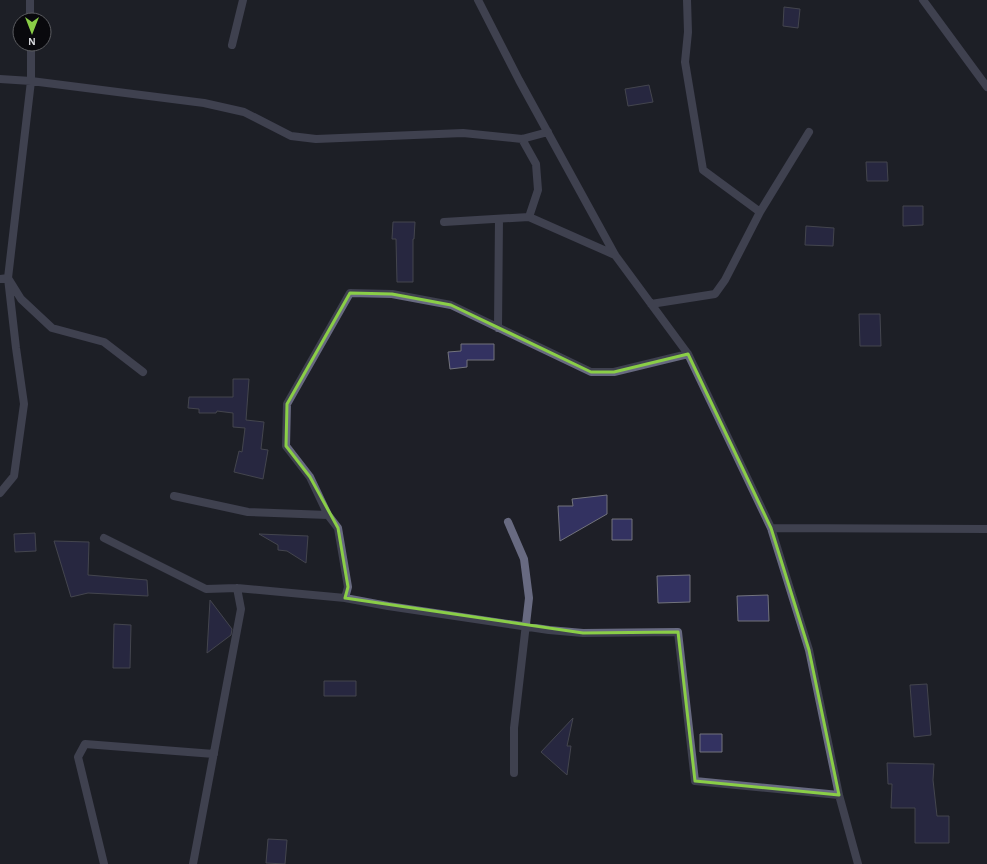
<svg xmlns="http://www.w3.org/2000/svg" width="987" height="864" font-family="'Alegreya Sans',sans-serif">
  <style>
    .building { fill: #333261; stroke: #72737d }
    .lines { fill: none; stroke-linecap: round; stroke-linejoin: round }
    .minor { stroke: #686a81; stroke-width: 8 }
    .marked { fill: none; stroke: #8ace47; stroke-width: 3; stroke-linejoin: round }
  </style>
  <rect width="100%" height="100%" fill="#1e1f27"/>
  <path class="building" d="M 784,7 L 800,9 L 798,28 L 783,26 Z
    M 649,85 L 653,102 L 628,106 L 625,89 Z
    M 866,162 L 887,162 L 888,181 L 867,181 Z
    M 903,206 L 923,206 L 923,225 L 903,226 Z
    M 393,222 L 415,222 L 414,239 L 413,239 L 413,282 L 397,282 L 396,239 L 392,239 Z
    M 806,226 L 834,228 L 833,246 L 805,245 Z
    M 859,314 L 880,314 L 881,346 L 860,346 Z
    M 461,344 L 494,344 L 494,360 L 467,360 L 467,367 L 450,369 L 448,352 L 461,351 Z
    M 233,379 L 249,379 L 246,420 L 264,422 L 261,449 L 268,450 L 263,479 L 234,472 L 239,451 L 242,452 L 245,428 L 233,427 L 233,413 L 217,411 L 216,413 L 199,413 L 199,409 L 188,408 L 189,397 L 233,397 Z
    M 607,495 L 607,514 L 560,541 L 558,506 L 573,506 L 572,499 Z
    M 612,519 L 632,519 L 632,540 L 612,540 Z
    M 35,533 L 36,551 L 15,552 L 14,534 Z
    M 259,534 L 308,536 L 306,563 L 287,551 L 278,550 L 278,545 Z
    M 54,541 L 89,542 L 88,575 L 147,580 L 148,596 L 88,593 L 71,597 Z
    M 690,575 L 690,602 L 658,603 L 657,576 Z
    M 768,595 L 769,621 L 738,621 L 737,596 Z
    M 210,600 L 232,629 L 231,635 L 207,653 Z
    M 114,624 L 131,625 L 130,668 L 113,668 Z
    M 324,681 L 356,681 L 356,696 L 324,696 Z
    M 927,684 L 931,735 L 914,737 L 910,685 Z
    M 573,718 L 567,746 L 571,746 L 567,775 L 541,752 Z
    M 700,734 L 722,734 L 722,752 L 700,752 Z
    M 887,763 L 934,764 L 933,780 L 937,816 L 949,816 L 949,843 L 915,843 L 915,808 L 891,808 L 892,784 L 888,784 Z
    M 268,839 L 287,840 L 285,864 L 266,863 Z"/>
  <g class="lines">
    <path class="minor" d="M 30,0 L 30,20
      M 478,0 L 519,80 L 615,255 L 688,354 L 771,528 L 809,650 L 839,795 L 858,864
      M 687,0 L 688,32 L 685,62 L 703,170 L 760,212
      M 923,0 L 987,87
      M 232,45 L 243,0
      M 0,79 L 31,81 L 204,103 L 244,112 L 291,136 L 316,139 L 463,133 L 522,139 L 548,132
      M 522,139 L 536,164 L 538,190 L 529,217
      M 444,222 L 529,217 L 615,255
      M 0,279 L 8,278 L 21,299 L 52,328 L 104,342 L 143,372
      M 651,304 L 715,294 L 725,280 L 760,212 L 809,132
      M 498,328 L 499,219
      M 0,493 L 14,476 L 24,404 L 16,348 L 8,278 L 31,81 L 31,44
      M 174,496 L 248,512 L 328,515 L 338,528 L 348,587 L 345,598
      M 328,515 L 310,477 L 286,446 L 287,404 L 350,293 L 392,294 L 451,305 L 591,372 L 614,372 L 688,354
      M 508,522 L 524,559 L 529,598 L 514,728 L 514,773
      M 771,528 L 987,529
      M 104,538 L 206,589 L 237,588 L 345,598 L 388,606 L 549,630 L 583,633 L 678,632 L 695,781 L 839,795
      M 104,864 L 78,757 L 85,744 L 214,754
      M 193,864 L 241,609 L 237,588"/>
  </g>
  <path d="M0 0H987V864H0ZM 350,293 L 392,294 L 451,305 L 591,372 L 614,372 L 688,354 L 771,528 L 809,650 L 839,795 L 695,781 L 678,632 L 583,633 L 345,598 L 348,587 L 338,528 L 310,477 L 286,446 L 287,404 Z" fill="#1e1f27" fill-opacity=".55" fill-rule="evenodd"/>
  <path class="marked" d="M 350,293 L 392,294 L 451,305 L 591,372 L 614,372 L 688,354 L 771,528 L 809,650 L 839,795 L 695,781 L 678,632 L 583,633 L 345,598 L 348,587 L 338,528 L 310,477 L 286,446 L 287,404 Z"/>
  <g transform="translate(32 32) rotate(180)"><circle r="19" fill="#09090d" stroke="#5b5c60"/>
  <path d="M0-3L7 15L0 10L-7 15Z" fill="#8ace47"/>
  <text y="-6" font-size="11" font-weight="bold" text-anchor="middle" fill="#d7d8dd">N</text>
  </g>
</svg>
